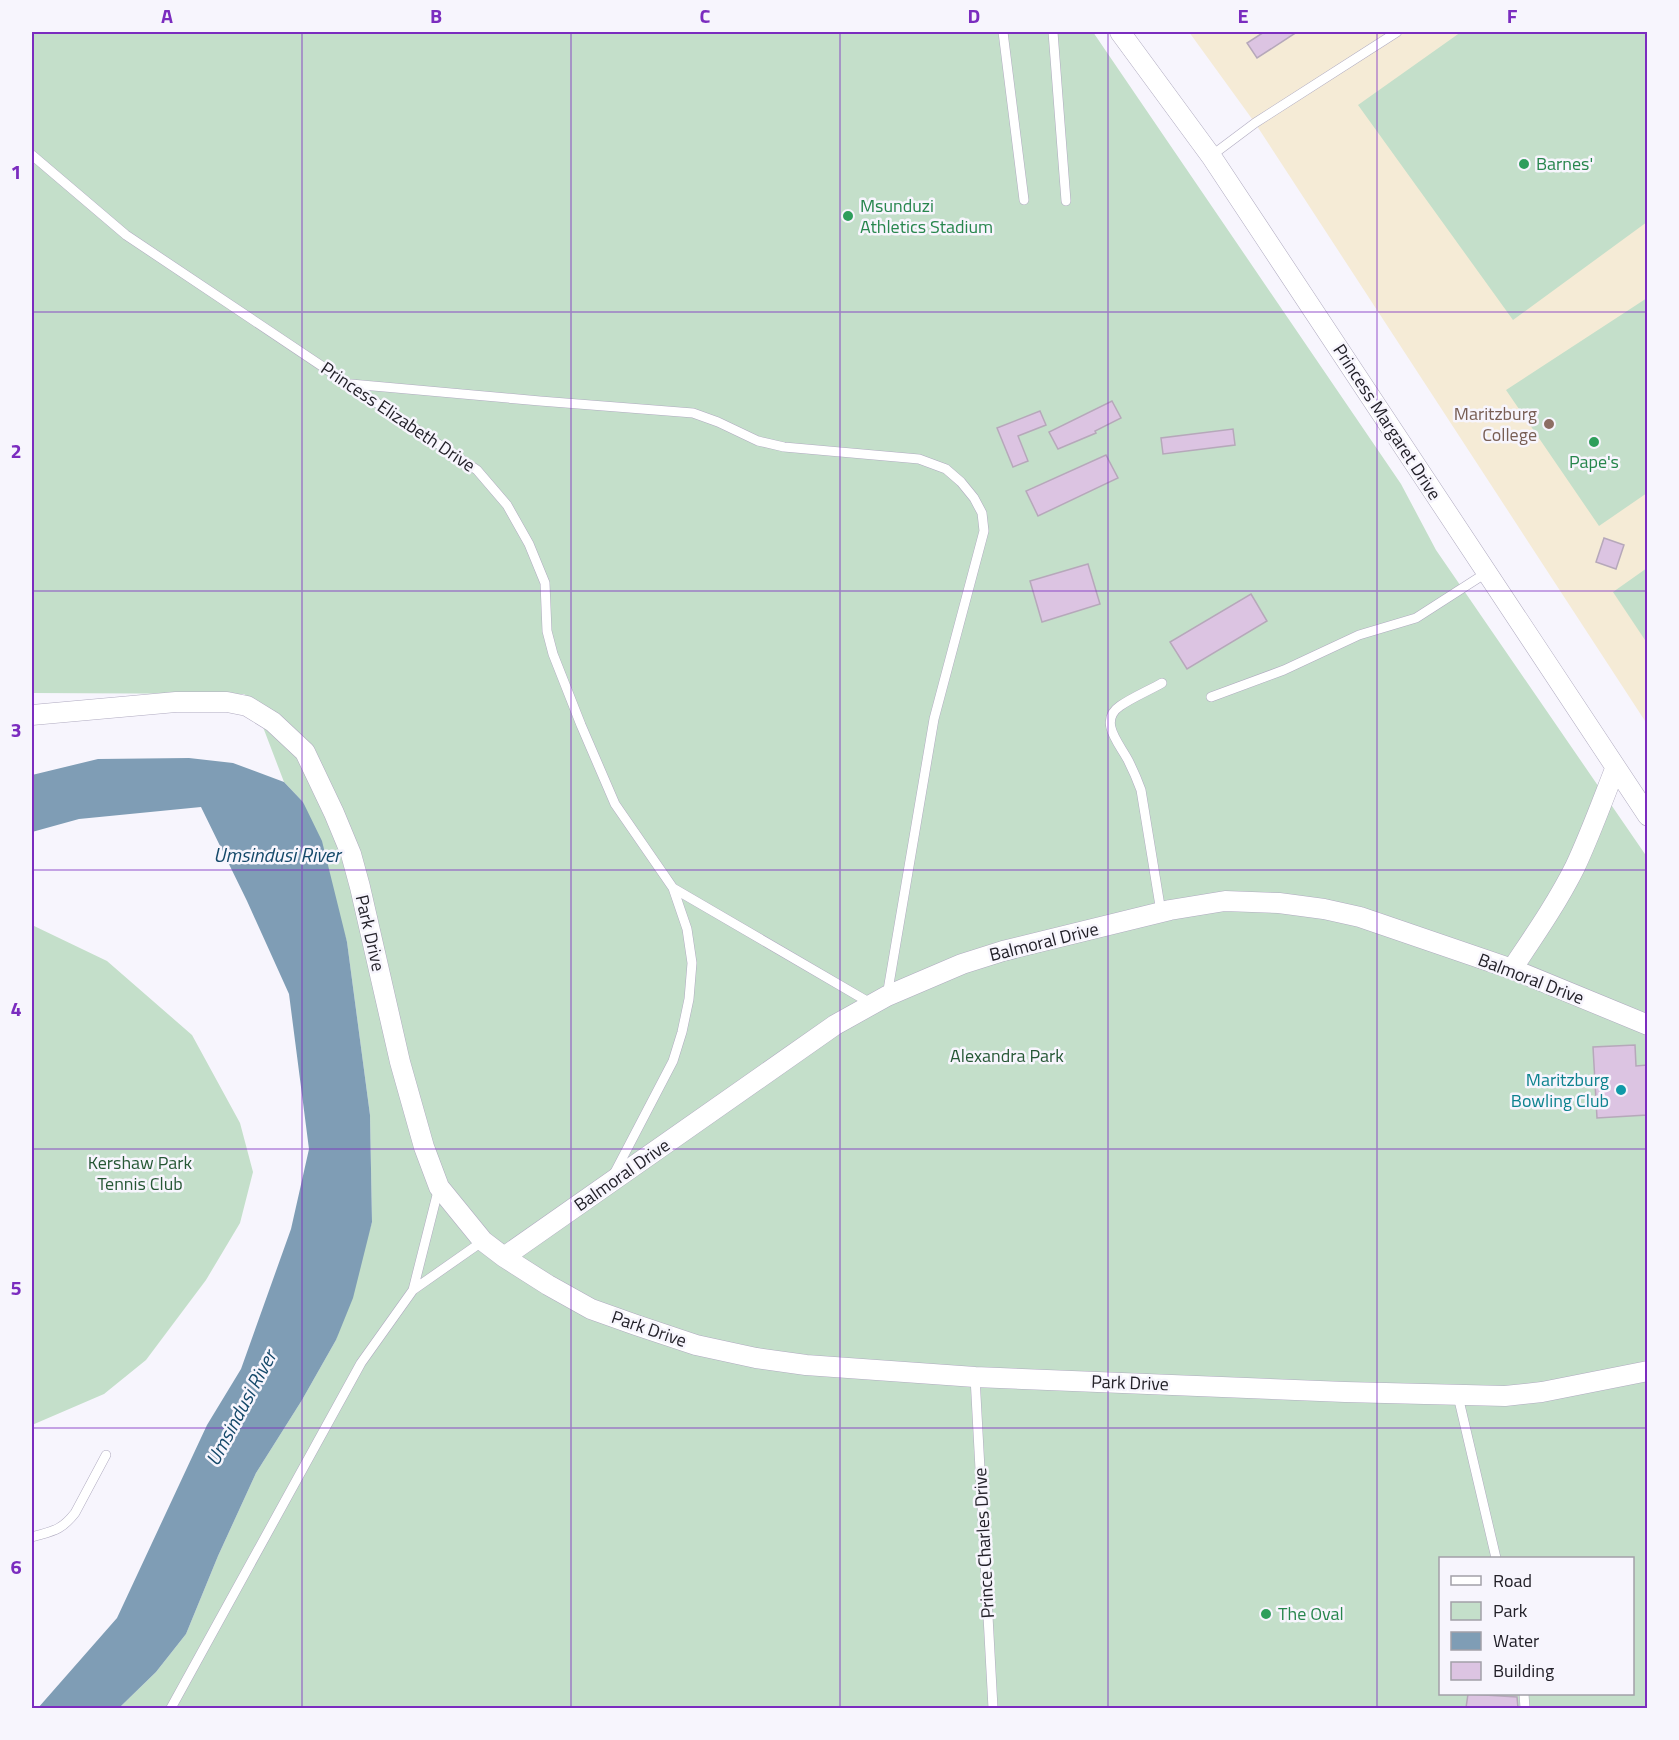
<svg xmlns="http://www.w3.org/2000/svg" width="1679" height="1740" font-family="'Titillium Web',sans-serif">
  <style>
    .education { fill: #f5ebd6 }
    .green { fill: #c4dfca; fill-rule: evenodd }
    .water { fill: #7f9db5 }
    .building { fill: #dcc4e2; stroke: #b6a8ba; stroke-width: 1.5 }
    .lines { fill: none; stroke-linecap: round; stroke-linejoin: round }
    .lane-casing { stroke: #b0abc0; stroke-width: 10 }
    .street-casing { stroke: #b0abc0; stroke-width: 21 }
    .lane { stroke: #fff; stroke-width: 9 }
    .street { stroke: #fff; stroke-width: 20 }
    .grid { fill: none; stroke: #7b2cbf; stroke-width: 1.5; stroke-opacity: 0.55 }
    .leisure-dot { fill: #2e9e5b; stroke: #f7f5fd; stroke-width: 2 }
    .education-dot { fill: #8d6e63; stroke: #f7f5fd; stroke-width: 2 }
    .culture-dot { fill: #0f9aa8; stroke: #f7f5fd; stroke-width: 2 }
    .labels { text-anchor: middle; stroke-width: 5; stroke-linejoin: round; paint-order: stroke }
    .leisure-label { font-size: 18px; fill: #27864d; stroke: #f7f5fd; text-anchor: start }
    .education-label { font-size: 18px; fill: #785e54; stroke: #f7f5fd; text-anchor: end }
    .street-label { font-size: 18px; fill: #232129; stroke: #f7f5fd }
    .park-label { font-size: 18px; fill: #265735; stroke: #f7f5fd }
    .culture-label { font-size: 18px; fill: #0d838f; stroke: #f7f5fd; text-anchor: end }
    .water-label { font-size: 20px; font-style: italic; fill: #15496a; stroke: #f7f5fd }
    .neatline { fill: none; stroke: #7b2cbf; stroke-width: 2 }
    .grid-label { font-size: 20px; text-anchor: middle; font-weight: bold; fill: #7b2cbf }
  </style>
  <rect width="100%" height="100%" fill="#f7f5fd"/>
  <path class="education" d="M 1189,32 L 1647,32 L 1647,724 L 1255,123 Z"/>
  <path class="green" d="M 32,32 L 1093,32 L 1401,484 L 1436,550 L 1647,857 L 1647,1708 L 119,1708 L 156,1672 L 186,1634 L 218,1556 L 256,1473 L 302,1400 L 336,1340 L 372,1222 L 370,1115 L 347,942 L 303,802 L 284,782 L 253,701 L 244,694 L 32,693 ZM 1440,1558 L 1632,1558 L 1632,1694 L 1440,1694 Z
    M 1461,32 L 1647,32 L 1647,222 L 1513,320 L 1358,105 Z
    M 1647,298 L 1647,493 L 1599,526 L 1506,390 Z
    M 1647,568 L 1647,643 L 1613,592 Z
    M 32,925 L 107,961 L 192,1035 L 240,1123 L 253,1172 L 240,1223 L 206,1280 L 146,1360 L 104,1394 L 32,1425 Z"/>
  <path class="water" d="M 189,758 L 233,763 L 284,782 L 303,802 L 322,841 L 347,942 L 370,1115 L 372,1222 L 353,1298 L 336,1340 L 302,1400 L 256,1473 L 218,1556 L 186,1634 L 156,1672 L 119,1708 L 38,1708 L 117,1618 L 207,1425 L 241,1369 L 291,1229 L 309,1149 L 289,994 L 247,901 L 201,807 L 79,819 L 32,832 L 32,775 L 98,759 Z"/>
  <path class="building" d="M 1264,32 L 1297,32 L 1257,58 L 1247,43 Z
    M 1112,401 L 1121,418 L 1095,431 L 1096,433 L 1058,449 L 1049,432 Z
    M 1040,411 L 1046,425 L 1018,436 L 1028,461 L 1013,467 L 997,428 Z
    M 1233,429 L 1235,445 L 1163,454 L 1161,438 Z
    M 1106,455 L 1118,478 L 1038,516 L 1026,491 Z
    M 1604,538 L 1624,545 L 1616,569 L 1596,562 Z
    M 1088,564 L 1100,604 L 1042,622 L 1030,581 Z
    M 1251,594 L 1267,621 L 1187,669 L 1170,642 Z
    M 1635,1045 L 1636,1066 L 1647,1065 L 1647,1115 L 1597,1118 L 1593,1047 Z
    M 1468,1694 L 1517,1697 L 1518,1708 L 1466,1708 Z"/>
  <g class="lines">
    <defs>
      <path id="lane" d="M 1003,32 L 1024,200
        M 1053,32 L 1066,201
        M 32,155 L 126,235 L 477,470 L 507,505 L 529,544 L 545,583 L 547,631 L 553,654 L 581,725 L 615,804 L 673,888 L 687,929 L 692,963 L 689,999 L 682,1032 L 673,1061 L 614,1174
        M 1211,156 L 1255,123 L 1397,32
        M 351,384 L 540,401 L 693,413 L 718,422 L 758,441 L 784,447 L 919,459 L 946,469 L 961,482 L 974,498 L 982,513 L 984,531 L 934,719 L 887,996
        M 1211,697 L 1284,670 L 1359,635 L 1416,618 L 1486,573
        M 673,888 L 872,1004
        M 1161,912 L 1141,790 C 1137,779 1133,770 1128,760 C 1119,743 1098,721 1120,706 C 1133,697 1148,691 1162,683
        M 413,1290 L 439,1187
        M 975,1377 L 993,1708
        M 1458,1396 L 1496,1558
        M 32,1537 C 52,1531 61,1531 75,1513 L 106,1455
        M 1524,1694 L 1525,1708
        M 171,1708 L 361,1363 L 413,1290 L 483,1241"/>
      <path id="street" d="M 1120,32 L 1211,156 L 1648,816
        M 32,715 L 176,702 L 227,702 L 247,706 L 273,722 L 305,752 L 334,813 L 351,854 L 360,887 L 400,1062 L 424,1147 L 439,1187 L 483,1241 L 504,1257 L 548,1285 L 591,1309 L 636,1325 L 696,1345 L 756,1358 L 806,1365 L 975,1377 L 1345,1392 L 1505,1396 L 1542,1392 L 1648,1371
        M 1512,969 C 1534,936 1557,903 1575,867 C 1590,835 1602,802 1615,769
        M 504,1257 L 835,1025 L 887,996 L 962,964 L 1003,951 L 1170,910 L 1225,901 L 1279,903 L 1324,909 L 1360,917 L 1512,969 L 1648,1025"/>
    </defs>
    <use href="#lane" class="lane-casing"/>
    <use href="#street" class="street-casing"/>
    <use href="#lane" class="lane"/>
    <use href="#street" class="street"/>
  </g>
  <path class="grid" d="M 302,32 L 302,1708M 571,32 L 571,1708M 840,32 L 840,1708M 1108,32 L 1108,1708M 1377,32 L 1377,1708M 32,312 L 1648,312M 32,591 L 1648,591M 32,870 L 1648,870M 32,1149 L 1648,1149M 32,1428 L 1648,1428"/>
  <g class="leisure-dot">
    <circle cx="1524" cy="164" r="6"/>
    <circle cx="848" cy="216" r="6"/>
    <circle cx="1594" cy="442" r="6"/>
    <circle cx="1266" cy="1614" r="6"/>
  </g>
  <circle class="education-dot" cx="1549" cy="424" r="6"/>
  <circle class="culture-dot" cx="1621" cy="1090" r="6"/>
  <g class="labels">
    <g class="leisure-label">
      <text x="1536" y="170">Barnes'</text>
      <text x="860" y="212">Msunduzi<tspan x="860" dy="21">Athletics Stadium</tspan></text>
      <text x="1594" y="468" text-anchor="middle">Pape's</text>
      <text x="1278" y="1620">The Oval</text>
    </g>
    <g class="education-label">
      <text x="1537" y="420">Maritzburg<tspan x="1537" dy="21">College</tspan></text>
    </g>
    <g class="street-label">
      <text transform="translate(398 417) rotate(34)" y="6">Princess Elizabeth Drive</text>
      <text transform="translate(1387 422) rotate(57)" y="6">Princess Margaret Drive</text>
      <text transform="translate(370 933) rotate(77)" y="6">Park Drive</text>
      <text transform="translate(1044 942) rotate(-14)" y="6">Balmoral Drive</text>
      <text transform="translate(1531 979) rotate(21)" y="6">Balmoral Drive</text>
      <text transform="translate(622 1175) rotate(-35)" y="6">Balmoral Drive</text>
      <text transform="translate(649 1329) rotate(19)" y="6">Park Drive</text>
      <text transform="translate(1130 1383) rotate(2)" y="6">Park Drive</text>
      <text transform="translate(984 1543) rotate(-93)" y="6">Prince Charles Drive</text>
    </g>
    <g class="park-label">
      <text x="1007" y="1062">Alexandra Park</text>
      <text x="140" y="1169">Kershaw Park<tspan x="140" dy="21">Tennis Club</tspan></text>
    </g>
    <g class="culture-label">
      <text x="1609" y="1086">Maritzburg<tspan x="1609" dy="21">Bowling Club</tspan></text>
    </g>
    <g class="water-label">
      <text x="277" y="862">Umsindusi River</text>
      <text transform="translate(241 1408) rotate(-62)" y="7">Umsindusi River</text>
    </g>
  </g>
  <rect width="1679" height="1740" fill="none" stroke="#f7f5fd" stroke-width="66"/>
  <rect x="1439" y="1557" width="195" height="138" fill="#f7f5fd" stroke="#a2a0a8" stroke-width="1.5"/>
  <rect x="1451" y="1576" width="30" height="9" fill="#ffffff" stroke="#a2a0a8" stroke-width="1.5"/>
  <text x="1493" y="1587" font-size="18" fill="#232129">Road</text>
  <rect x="1451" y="1602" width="30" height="18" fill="#c4dfca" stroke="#a2a0a8" stroke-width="1.5"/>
  <text x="1493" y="1617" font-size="18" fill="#232129">Park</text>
  <rect x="1451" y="1632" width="30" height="18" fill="#7f9db5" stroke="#a2a0a8" stroke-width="1.5"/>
  <text x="1493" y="1647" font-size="18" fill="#232129">Water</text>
  <rect x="1451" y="1662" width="30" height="18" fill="#dcc4e2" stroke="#a2a0a8" stroke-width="1.5"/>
  <text x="1493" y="1677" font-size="18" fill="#232129">Building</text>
  <rect x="33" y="33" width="1613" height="1674" class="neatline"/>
  <g class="grid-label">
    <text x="167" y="23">A</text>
    <text x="436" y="23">B</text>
    <text x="705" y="23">C</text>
    <text x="974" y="23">D</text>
    <text x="1243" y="23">E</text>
    <text x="1512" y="23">F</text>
    <text x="16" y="179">1</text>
    <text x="16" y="458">2</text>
    <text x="16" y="737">3</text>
    <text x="16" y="1016">4</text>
    <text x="16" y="1295">5</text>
    <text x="16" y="1574">6</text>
  </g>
</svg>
